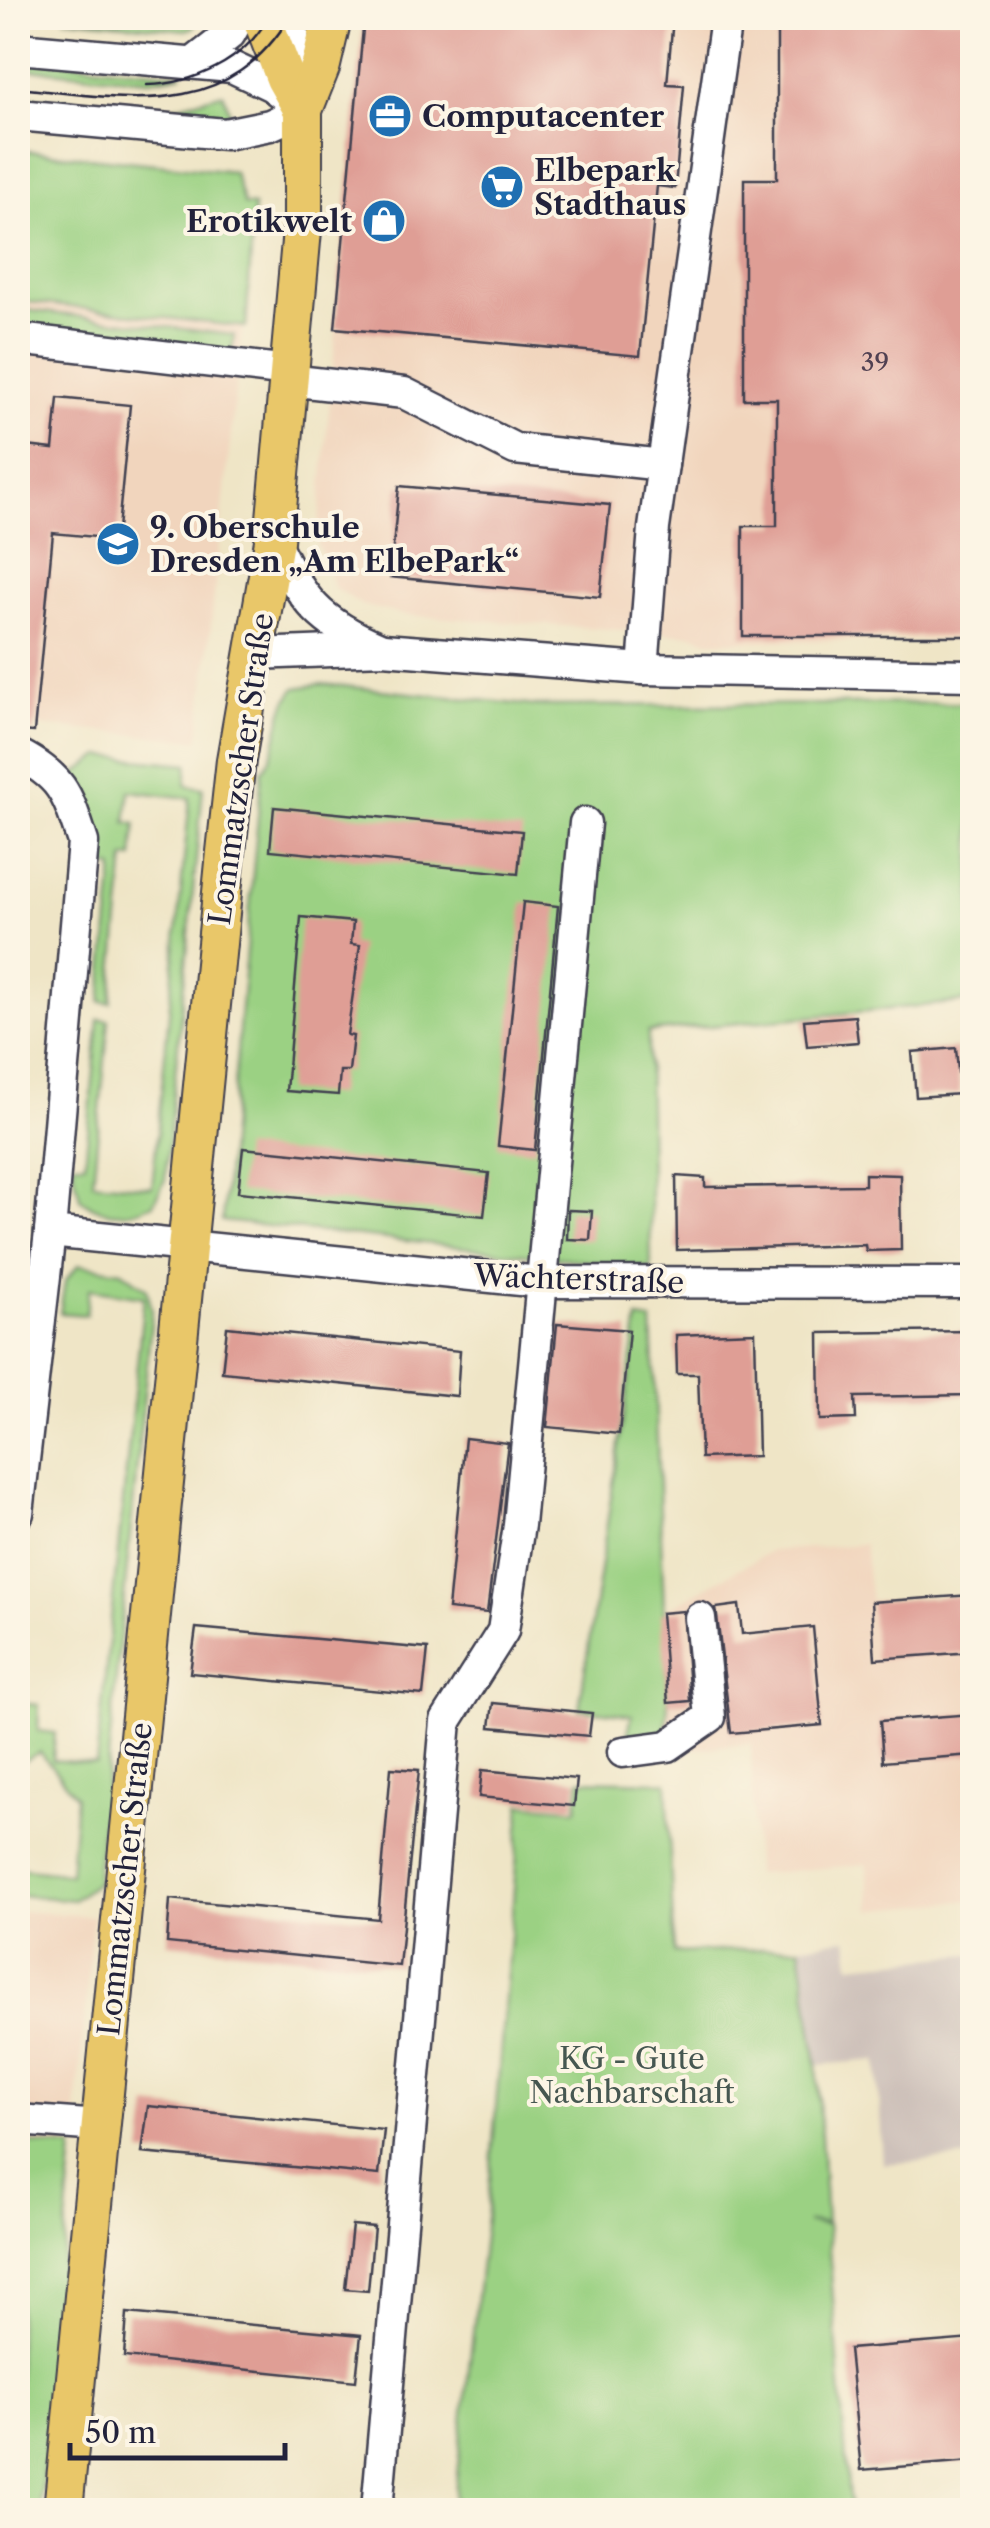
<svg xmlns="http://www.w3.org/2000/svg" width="990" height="2528" viewBox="0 0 990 2528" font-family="'Libre Caslon Text',serif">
<rect width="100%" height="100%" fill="#fcf5e5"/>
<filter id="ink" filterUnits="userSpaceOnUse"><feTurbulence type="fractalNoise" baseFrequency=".01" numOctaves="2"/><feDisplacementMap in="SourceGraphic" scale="20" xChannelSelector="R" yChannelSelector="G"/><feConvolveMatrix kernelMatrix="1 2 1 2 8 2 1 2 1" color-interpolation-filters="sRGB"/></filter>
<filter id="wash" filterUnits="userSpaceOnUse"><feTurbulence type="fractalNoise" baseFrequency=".0048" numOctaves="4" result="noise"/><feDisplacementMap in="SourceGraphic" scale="40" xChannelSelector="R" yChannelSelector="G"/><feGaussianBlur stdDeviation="2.25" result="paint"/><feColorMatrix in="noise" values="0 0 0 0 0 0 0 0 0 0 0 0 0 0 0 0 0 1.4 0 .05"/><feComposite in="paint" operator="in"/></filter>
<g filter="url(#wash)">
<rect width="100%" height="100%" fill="#efe5c6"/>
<g fill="#f1d5bd">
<polygon points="364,18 972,18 972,640 711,641 695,635 404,615 362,605 335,588 317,544"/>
<polygon points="18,301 242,327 199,740 18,724"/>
<polygon points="864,1544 871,1602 972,1595 972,1900 871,1910 867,1864 755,1874 751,1743 666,1752 661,1612 771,1551"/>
<polygon points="18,1911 93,1916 73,2148 18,2142"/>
</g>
<polygon fill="#cec1ba" points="848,1938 851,1965 972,1954 972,2157 883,2164 877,2060 817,2065 794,1947"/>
<g fill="#9bd183" stroke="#5e7a5f" stroke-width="2.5">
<polygon points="64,18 195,18 194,27 186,30"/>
<polygon points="18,58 182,74 149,80 18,68"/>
<polygon points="223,93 233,121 18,105 18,96 167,109"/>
<polygon points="18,150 234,172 244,205 254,206 246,327 18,301"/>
<polygon points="18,309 234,335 232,353 18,328"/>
<path d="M 322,684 L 537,706 L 972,703 L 972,1001 L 648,1032 L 651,1268 L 222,1221 L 262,771 C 283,745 274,712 296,688 Z"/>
<path d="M 101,756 L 188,764 L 186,785 L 203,788 L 165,1180 L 153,1204 C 127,1217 103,1217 80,1198 L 72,1163 L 85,1163 L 99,1019 L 109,1020 L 93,1182 L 152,1187 L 190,798 L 130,791 L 126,822 L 136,824 L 133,858 L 125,858 L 111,1003 L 101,1002 L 114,868 L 95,865 L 68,779 Z"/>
<polygon points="79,1265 122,1271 147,1289 152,1311 96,1883 73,1900 18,1895 18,1868 70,1874 76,1797 40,1752 21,1762 18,1703 39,1705 38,1731 55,1733 53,1760 96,1764 144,1297 89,1289 86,1315 60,1313 65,1281"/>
<polygon points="638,1319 652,1321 668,1703 665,1741 626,1740 632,1715 579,1709"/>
<polygon points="580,1780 667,1782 674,1953 800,1947 817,2065 826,2223 806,2222 827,2225 850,2510 453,2510 489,2191 521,1804 577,1809"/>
<polygon points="18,2142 73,2148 40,2510 18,2510"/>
</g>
<g id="blocks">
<g fill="#df9e95">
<polygon points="364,18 673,18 667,84 684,85 675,188 657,186 640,356 335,328"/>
<polygon points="777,18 972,18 972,636 743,636 743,526 777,526 777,399 744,399 744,179 777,179"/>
<polygon points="58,398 130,405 117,539 53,533 34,732 18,731 18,445 53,449"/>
<polygon points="399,486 610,505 600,597 390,577"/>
<polygon points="274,807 522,831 518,874 270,850"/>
<polygon points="523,902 558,906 535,1150 498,1146"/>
<polygon points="301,917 353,922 351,944 360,945 347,1035 353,1036 349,1071 340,1071 338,1095 286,1091"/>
<polygon points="855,1016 858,1042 807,1046 804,1020"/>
<polygon points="956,1048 960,1094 916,1097 912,1052"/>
<polygon points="243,1148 489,1173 484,1216 238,1192"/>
<polygon points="865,1174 900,1175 901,1250 866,1251 865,1245 677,1250 676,1176 705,1178 705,1187 865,1185"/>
<polygon points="568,1210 592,1211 590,1240 567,1239"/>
<polygon points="557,1324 629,1330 619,1434 547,1427"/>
<polygon points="227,1327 460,1351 457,1396 222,1372"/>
<polygon points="972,1331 972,1395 855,1397 856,1419 820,1420 819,1333"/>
<polygon points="755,1332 758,1456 701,1458 698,1374 677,1374 676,1335"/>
<polygon points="465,1438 508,1443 487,1613 448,1609"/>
<polygon points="972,1595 972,1652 875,1659 871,1602"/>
<polygon points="739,1605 742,1634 813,1627 822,1725 731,1733 716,1608"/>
<polygon points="683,1611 690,1701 668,1703 661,1613"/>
<polygon points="196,1628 428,1649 423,1695 190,1673"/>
<polygon points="493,1703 592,1713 589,1736 490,1727"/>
<polygon points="972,1714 972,1755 883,1762 880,1721"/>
<polygon points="391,1768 419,1770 399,1966 167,1943 170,1899 378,1919"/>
<polygon points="482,1770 577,1779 574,1806 479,1797"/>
<polygon points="148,2106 384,2130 379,2175 142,2153"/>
<polygon points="352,2225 374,2227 368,2291 345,2289"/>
<polygon points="127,2313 361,2335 356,2381 124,2357"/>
<polygon points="972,2339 972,2461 861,2470 849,2349"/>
</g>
</g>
</g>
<g filter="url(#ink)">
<use href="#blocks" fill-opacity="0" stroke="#413f50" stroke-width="2.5"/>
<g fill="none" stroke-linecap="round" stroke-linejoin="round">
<defs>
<g id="minor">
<polyline points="291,18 301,92"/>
<polyline points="18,48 232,67 272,86 297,105"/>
<polyline points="193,63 230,34 239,18"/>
<polyline points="18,115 225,134 270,125 303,110"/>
<polyline points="18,339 289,371"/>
<polyline points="288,380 404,393 515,449 663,465"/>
<path d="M 274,541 C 302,600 318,622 380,648"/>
<polyline points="256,654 383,649 643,669 972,675"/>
<polyline points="643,669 654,528 726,18"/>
<path d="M 18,754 C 64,778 67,794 83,842 L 50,1232 L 18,1513"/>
<polyline points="50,1232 540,1282 972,1283"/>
<polyline points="623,1752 668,1746 710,1717 700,1618"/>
<polyline points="18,2120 100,2126"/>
<polyline points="377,2510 446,1721 503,1631 519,1525 585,823"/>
</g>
<g id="major">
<polyline points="262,18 285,78 303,110"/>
<polyline points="63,2510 226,852 236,760 274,541 303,219 303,110 321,65 332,18"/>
</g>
</defs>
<use href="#minor" stroke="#413f50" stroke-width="35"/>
<use href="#major" stroke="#413f50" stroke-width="42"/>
<use href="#minor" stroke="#fff" stroke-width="30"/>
<use href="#major" stroke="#e9c769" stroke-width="38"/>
<g stroke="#22223b" stroke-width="2.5">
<path d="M 147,85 C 194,84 244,61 268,18"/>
<path d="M 18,88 C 122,98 224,124 289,18"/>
</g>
</g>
</g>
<defs>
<symbol id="office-disc" viewBox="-11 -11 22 22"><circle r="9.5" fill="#1f6fb2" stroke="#fcf5e5"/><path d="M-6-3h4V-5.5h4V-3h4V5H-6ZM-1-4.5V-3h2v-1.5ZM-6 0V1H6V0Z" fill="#fff"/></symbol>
<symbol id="supermarket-disc" viewBox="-11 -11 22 22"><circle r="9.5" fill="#1f6fb2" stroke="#fcf5e5"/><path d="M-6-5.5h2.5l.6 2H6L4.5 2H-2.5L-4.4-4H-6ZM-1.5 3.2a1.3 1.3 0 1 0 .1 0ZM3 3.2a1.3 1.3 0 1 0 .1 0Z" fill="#fff"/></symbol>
<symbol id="shop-disc" viewBox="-11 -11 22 22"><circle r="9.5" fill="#1f6fb2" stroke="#fcf5e5"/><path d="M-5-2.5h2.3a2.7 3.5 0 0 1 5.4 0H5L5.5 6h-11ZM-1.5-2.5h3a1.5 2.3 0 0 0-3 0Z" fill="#fff"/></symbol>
<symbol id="school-disc" viewBox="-11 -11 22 22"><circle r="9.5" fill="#1f6fb2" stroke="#fcf5e5"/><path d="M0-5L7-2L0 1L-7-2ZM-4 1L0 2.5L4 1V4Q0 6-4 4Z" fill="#fff"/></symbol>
</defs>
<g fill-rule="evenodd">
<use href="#office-disc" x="365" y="91" width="50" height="50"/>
<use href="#supermarket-disc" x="477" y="162" width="50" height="50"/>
<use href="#shop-disc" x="359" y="196" width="50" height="50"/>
<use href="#school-disc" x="93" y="519" width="50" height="50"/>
</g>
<g text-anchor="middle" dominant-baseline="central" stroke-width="8" stroke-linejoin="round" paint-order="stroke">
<g font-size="25" fill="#514152">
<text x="875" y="362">39</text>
</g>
<g font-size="30" font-weight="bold" fill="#22223b" stroke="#fcf5e5" text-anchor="start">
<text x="422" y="116">Computacenter</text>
<text x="534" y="170">Elbepark<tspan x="534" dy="34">Stadthaus</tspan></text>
<text x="352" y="221" text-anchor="end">Erotikwelt</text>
<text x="150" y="527">9. Oberschule<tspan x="150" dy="34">Dresden „Am ElbePark“</tspan></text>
</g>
<g font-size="30" fill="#22223b" stroke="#fcf5e5">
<text transform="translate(241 769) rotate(-82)">Lommatzscher Straße</text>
<text transform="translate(579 1279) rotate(2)">Wächterstraße</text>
<text transform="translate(125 1879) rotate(-84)">Lommatzscher Straße</text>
</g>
<g font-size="30" fill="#465751" stroke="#fcf5e5">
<text x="632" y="2058">KG - Gute<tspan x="632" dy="34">Nachbarschaft</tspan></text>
</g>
</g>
<rect width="990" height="2528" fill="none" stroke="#fcf5e5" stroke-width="60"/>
<path d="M70 2443v15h215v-15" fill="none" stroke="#22223b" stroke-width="5"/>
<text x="85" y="2443" font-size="30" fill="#22223b" stroke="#fcf5e5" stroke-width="8" paint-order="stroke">50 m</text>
</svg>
